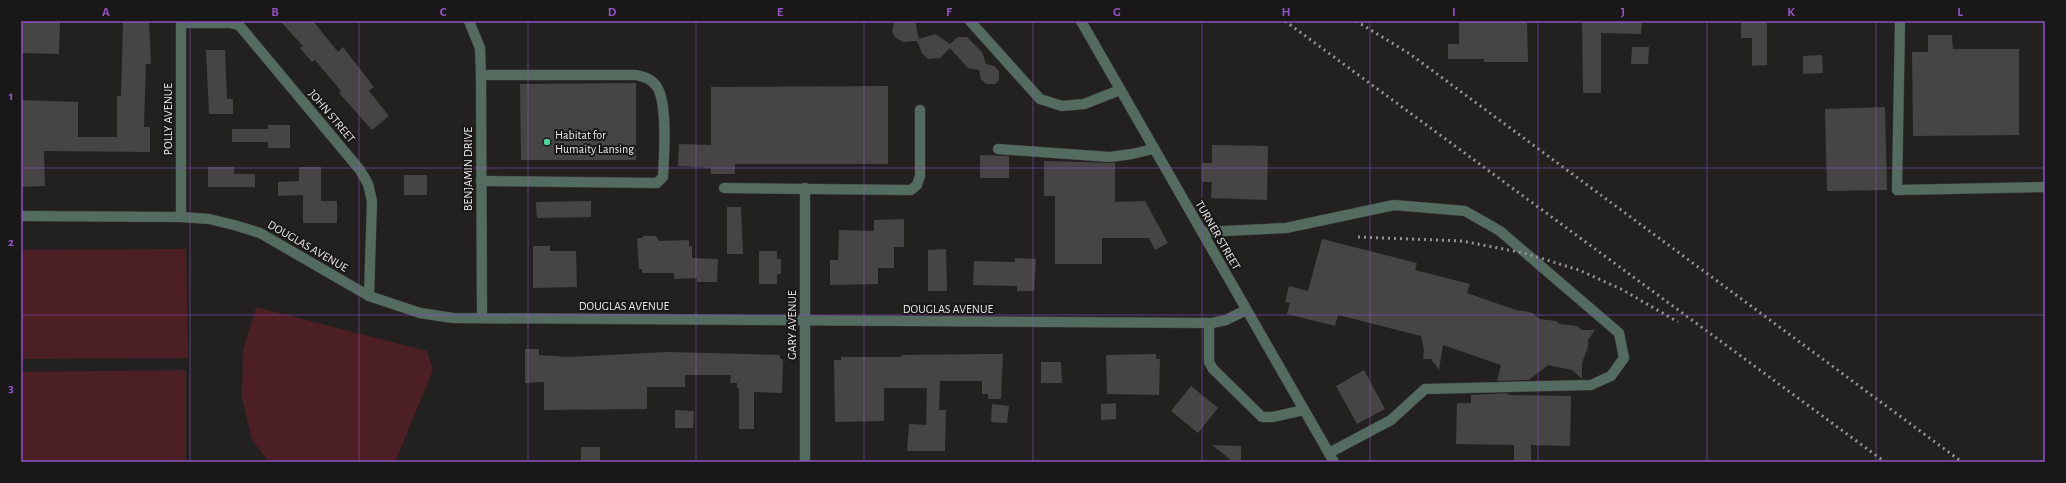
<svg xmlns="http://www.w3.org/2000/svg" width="2066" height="483" viewBox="0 0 2066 483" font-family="'Alegreya Sans',sans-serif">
<rect width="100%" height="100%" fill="#232020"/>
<g fill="#4c1f25">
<polygon points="186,249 188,358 21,359 21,250"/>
<polygon points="256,307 427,351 433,370 395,462 269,462 252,440 242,397 243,350"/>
<polygon points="186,370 186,462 21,462 21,372"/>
</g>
<g fill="#474445">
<polygon points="22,21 60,21 59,54 21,53"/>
<polygon points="123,21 149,21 151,64 146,64 144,127 150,127 150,152 44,151 45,186 21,187 21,100 78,102 78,137 117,137 117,96 121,96"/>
<polygon points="280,21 313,21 338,52 343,47 356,64 374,87 369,91 389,116 372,130 339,93 341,91 315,60 312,62 300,48 303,46"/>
<polygon points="894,21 915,21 919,39 935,34 950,44 958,37 967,37 982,52 986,64 994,66 999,71 999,80 995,84 986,84 981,79 979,70 968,68 950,48 940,58 928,59 922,53 917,41 903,42 896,38 892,32"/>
<polygon points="1459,21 1527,21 1528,62 1484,62 1484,59 1448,59 1448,44 1459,44"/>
<polygon points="1582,21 1642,21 1641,34 1601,33 1601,93 1583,93"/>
<polygon points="1741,21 1767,21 1767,65 1752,66 1752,38 1741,38"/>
<polygon points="1928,35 1952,35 1953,49 2019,49 2019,135 1913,136 1912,52 1928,52"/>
<polygon points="1632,47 1649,47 1648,64 1631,64"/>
<polygon points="206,50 225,50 227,99 233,99 233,114 209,114"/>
<polygon points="1822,55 1823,73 1803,74 1803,56"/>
<polygon points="636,83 636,160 521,160 520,84"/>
<polygon points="888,86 888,164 735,164 735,174 711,174 711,168 678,166 679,144 711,145 711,87"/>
<polygon points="1885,107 1887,190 1827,191 1825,109"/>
<polygon points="268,125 290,125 290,148 268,148 268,142 232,142 232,129 268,129"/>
<polygon points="1212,145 1268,146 1267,200 1211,198 1212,182 1202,182 1202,163 1212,163"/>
<polygon points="980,155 1009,156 1009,178 980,178"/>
<polygon points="1044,161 1115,163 1115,202 1145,201 1168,243 1155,250 1149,238 1102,238 1102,264 1055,264 1055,196 1044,196"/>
<polygon points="208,167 234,167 234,174 255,174 255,187 208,187"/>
<polygon points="299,167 321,167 321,201 337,201 337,223 303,223 303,195 278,196 278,182 299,181"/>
<rect x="404" y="175" width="23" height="20"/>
<polygon points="591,201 591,217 537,218 536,202"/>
<polygon points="727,207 741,207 743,254 727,254"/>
<polygon points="904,219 904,247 894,247 894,268 878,268 878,284 830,285 830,260 838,260 839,230 874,231 874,220"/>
<polygon points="643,236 656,236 659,241 689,240 689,246 692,246 692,258 718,259 717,282 697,282 697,278 674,279 674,273 642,273 642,269 639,269 637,238 643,238"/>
<polygon points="1322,239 1417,263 1415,270 1470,284 1467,293 1519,311 1519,310 1533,313 1539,319 1556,321 1560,324 1577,326 1582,330 1595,330 1588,340 1588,347 1582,363 1582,379 1572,370 1548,365 1529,380 1497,381 1501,365 1443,345 1439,370 1431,359 1423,359 1424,349 1421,336 1338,315 1335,326 1287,314 1290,303 1285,302 1289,286 1308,291"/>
<polygon points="533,246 550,246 550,251 576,251 577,287 533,288"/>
<polygon points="946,249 947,291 928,291 928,250"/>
<polygon points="759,251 777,251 777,259 781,259 781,274 777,274 777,284 759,284"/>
<polygon points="1015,258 1036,259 1034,291 1017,291 1017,286 973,285 974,261 1015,262"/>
<polygon points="525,349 539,349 539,355 569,357 668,352 780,355 780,359 783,359 782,393 754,392 754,429 739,429 739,388 737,388 737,383 730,383 731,375 685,375 685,387 647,387 647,409 544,410 544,382 525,383"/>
<polygon points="989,354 1003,354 1001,399 988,399 988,394 982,394 982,381 940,381 939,410 946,410 945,451 907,451 909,424 926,425 927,388 884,388 884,421 835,422 834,360 841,360 841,357 901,357 901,355"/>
<polygon points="1156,354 1156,359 1160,359 1159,395 1107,394 1106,355"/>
<polygon points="1041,362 1061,362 1062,383 1041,383"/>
<polygon points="1364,370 1385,409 1357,424 1336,386"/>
<polygon points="1191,386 1218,408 1198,433 1171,411"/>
<polygon points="1509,393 1507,395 1571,396 1570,446 1531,445 1531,462 1514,462 1514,445 1456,444 1457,403 1471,403 1471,395"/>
<polygon points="1116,403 1116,419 1101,420 1101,404"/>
<polygon points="992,404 1009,406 1007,423 991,422"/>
<polygon points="675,410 694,411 693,428 675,428"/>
<polygon points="1212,445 1241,446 1241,460 1231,460"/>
<rect x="581" y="447" width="19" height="15"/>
</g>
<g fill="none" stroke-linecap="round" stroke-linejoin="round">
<defs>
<g id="minor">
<polyline points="181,21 181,217"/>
<polyline points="469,21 480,48 481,75 482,318"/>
<polyline points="970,21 1040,99 1062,106 1084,104 1120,90"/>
<polyline points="1081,21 1334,462"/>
<polyline points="1900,21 1897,190 2045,187"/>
<polyline points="181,23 230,23 239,25 360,170 368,184 372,201 369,296"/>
<path d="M 481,75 L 636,75 C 645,77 652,79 657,87 C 668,103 664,157 663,177 L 657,183 L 481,181"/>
<polyline points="998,149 1110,157 1132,154 1153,149"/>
<polyline points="724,188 911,190 917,185 920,176 920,110"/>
<polyline points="805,188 805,462"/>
<polyline points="21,216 181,217 209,219 234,225 260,233 369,296 420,313 453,318 1212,323 1226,320 1246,310"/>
<polyline points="1202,232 1286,228 1394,205 1465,211 1500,231 1619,333 1624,358 1611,376 1591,385 1425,389 1391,420 1329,453"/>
<polyline points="1209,323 1209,362 1213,369 1262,417 1273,417 1304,410"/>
</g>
</defs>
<use href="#minor" stroke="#3f3c3c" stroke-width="11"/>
<use href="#minor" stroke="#536c5f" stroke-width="10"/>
<g stroke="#969393" stroke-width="3" stroke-dasharray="2 4" stroke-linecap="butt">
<polyline points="1285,21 1885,462"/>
<polyline points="1356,21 1410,54 1962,462"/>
<polyline points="1358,237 1462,241 1524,253 1579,270 1621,289 1678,322"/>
</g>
</g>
<path fill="none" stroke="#9152c7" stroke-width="1" stroke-opacity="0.55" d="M 190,21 L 190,462M 359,21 L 359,462M 528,21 L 528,462M 696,21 L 696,462M 864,21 L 864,462M 1033,21 L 1033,462M 1202,21 L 1202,462M 1370,21 L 1370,462M 1538,21 L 1538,462M 1707,21 L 1707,462M 1876,21 L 1876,462M 21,168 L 2045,168M 21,315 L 2045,315"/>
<circle fill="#4cd49b" stroke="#191717" stroke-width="1.5" cx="547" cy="142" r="4"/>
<g text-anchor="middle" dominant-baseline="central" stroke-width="4" stroke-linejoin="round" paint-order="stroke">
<g font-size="12" fill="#eae8e8" stroke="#191717">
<text transform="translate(332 116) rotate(50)">JOHN STREET</text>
<text transform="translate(168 119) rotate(-90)">POLLY AVENUE</text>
<text transform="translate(468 169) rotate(-90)">BENJAMIN DRIVE</text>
<text transform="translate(1218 235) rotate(60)">TURNER STREET</text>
<text transform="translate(308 246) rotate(30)">DOUGLAS AVENUE</text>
<text x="624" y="306">DOUGLAS AVENUE</text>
<text x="948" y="309">DOUGLAS AVENUE</text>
<text transform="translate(792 325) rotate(-90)">GARY AVENUE</text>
</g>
<g font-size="12" fill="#eae8e8" stroke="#191717" text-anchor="start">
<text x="555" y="135">Habitat for<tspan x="555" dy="14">Humaity Lansing</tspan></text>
</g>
</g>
<rect width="2066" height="483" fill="none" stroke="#191717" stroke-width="44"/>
<rect x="22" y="22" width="2022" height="439" fill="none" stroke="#9152c7" stroke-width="1.5"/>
<g font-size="13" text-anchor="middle" font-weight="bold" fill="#9152c7">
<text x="106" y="16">A</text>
<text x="275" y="16">B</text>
<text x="443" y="16">C</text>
<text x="612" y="16">D</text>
<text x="780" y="16">E</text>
<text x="949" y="16">F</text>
<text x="1117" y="16">G</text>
<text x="1286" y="16">H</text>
<text x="1454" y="16">I</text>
<text x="1623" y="16">J</text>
<text x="1791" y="16">K</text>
<text x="1960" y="16">L</text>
<text x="11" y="100">1</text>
<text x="11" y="246">2</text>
<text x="11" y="392">3</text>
</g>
</svg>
